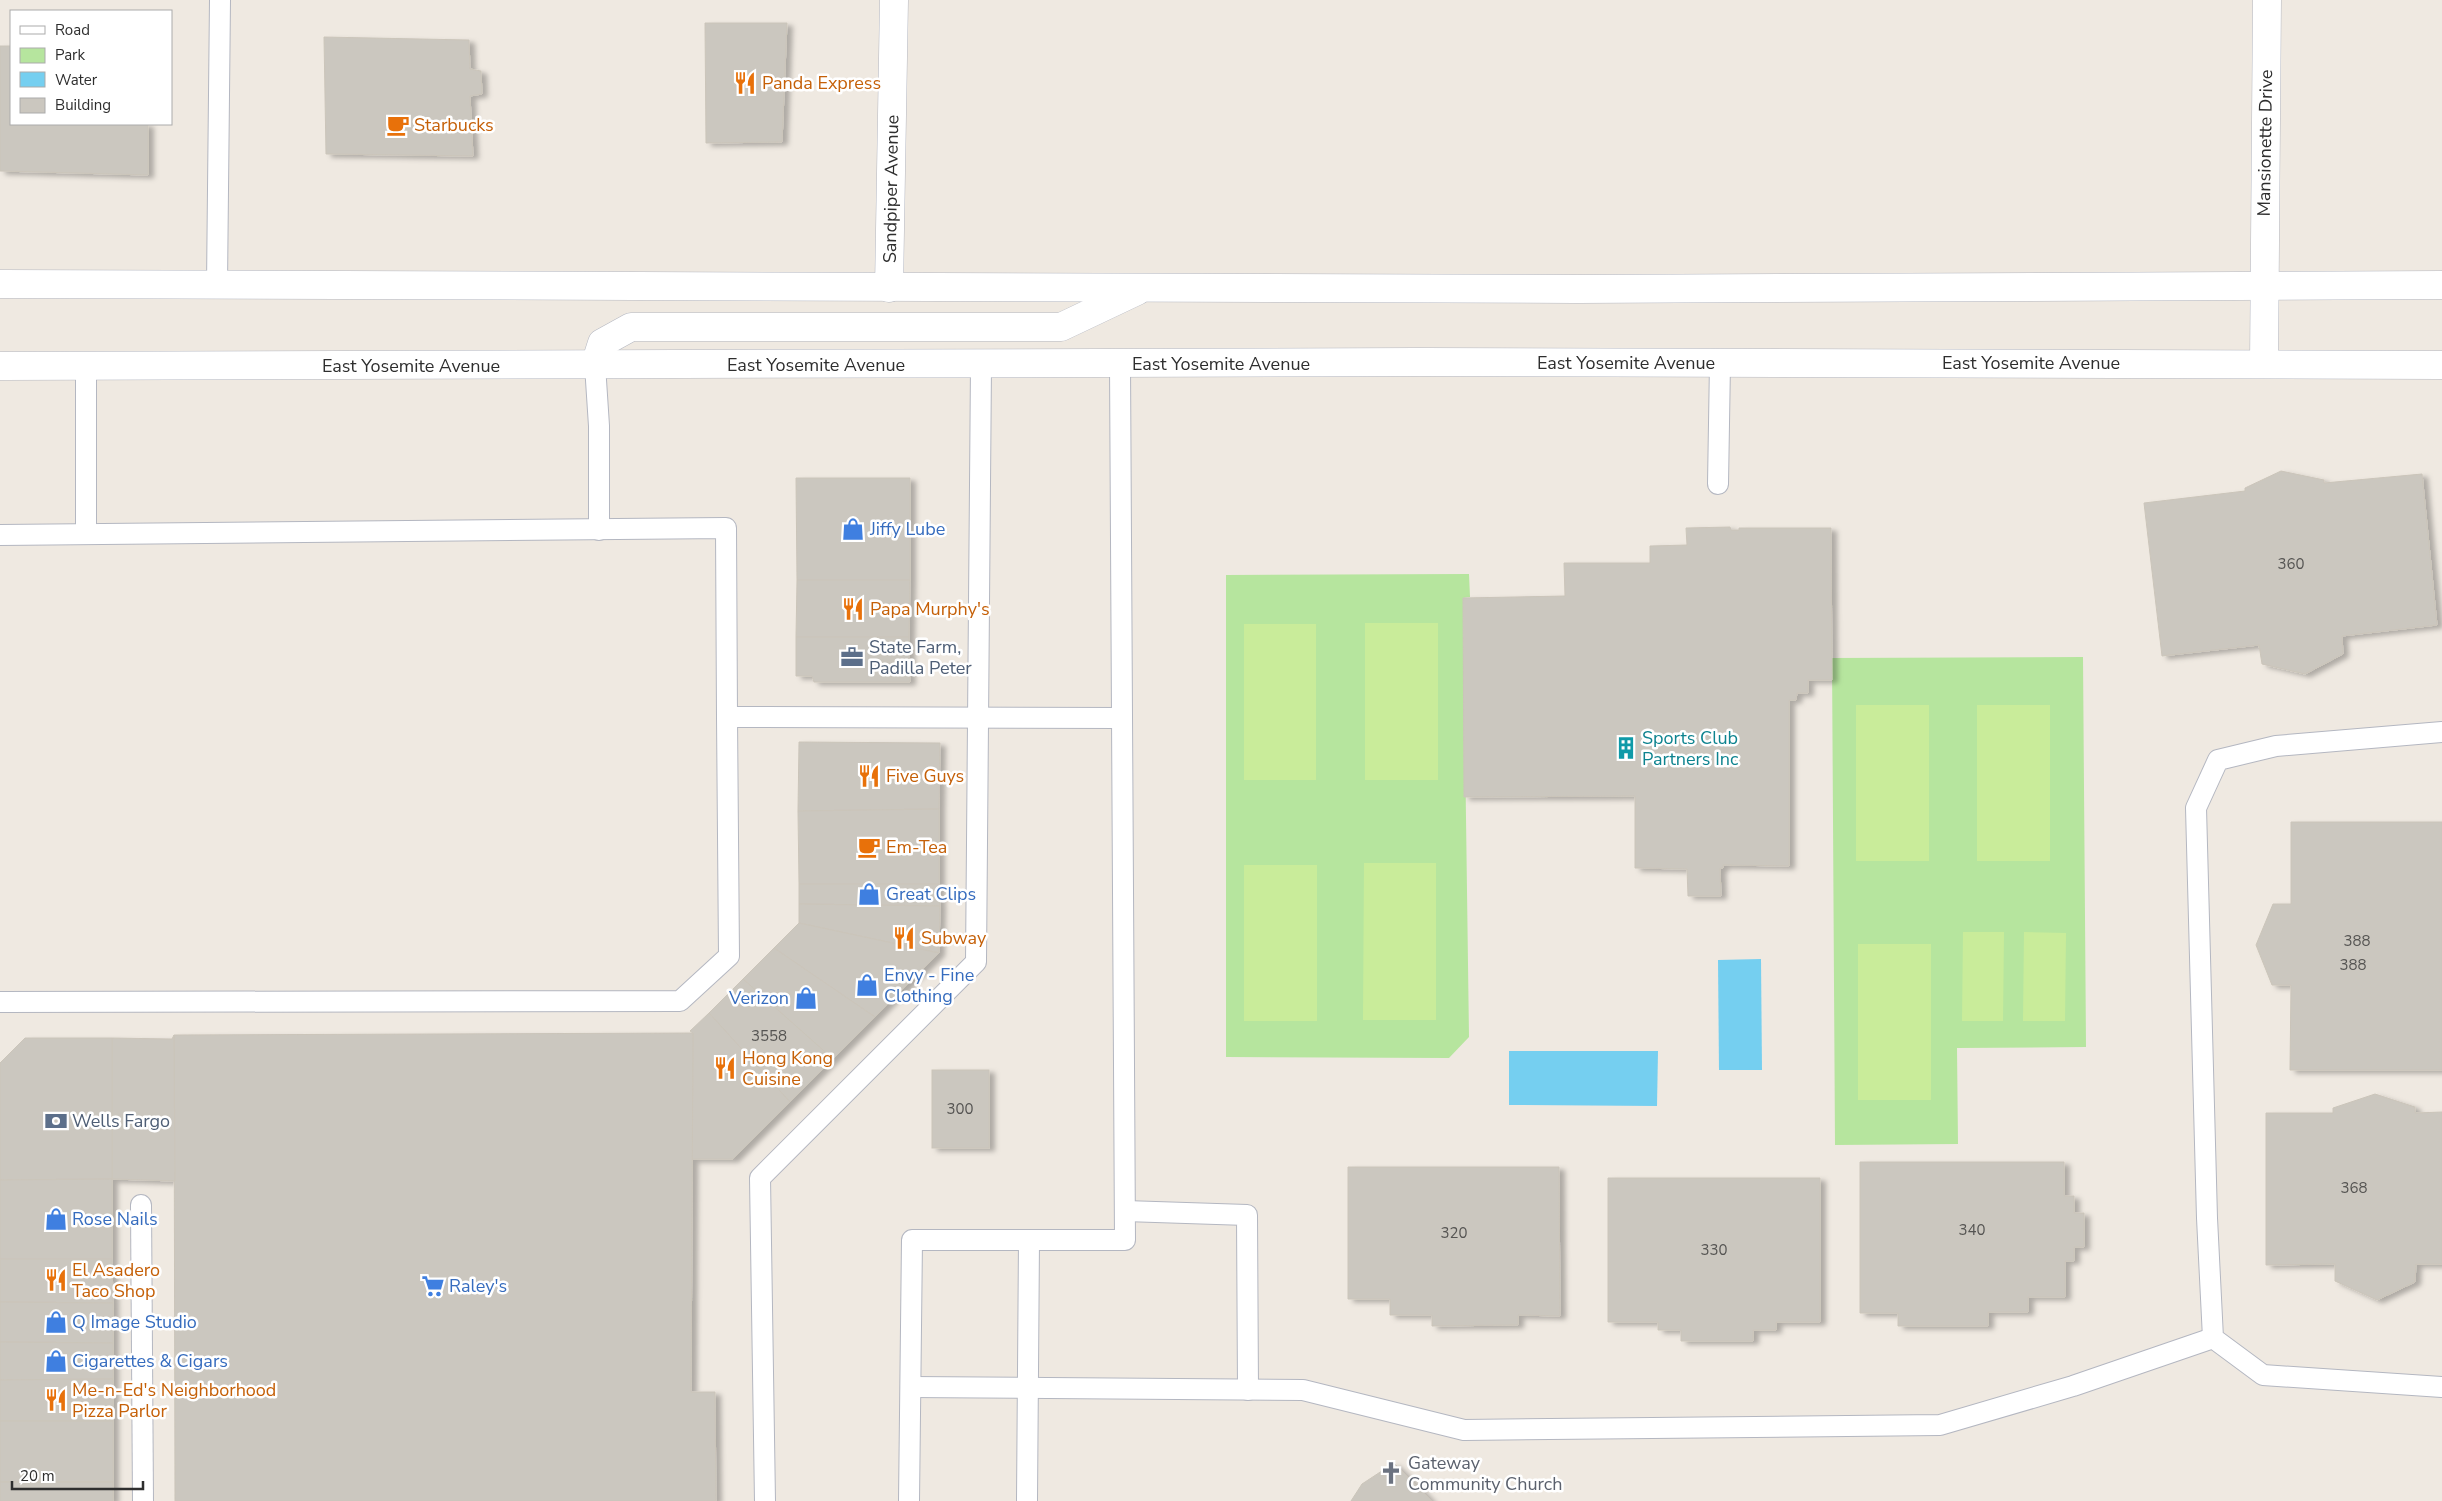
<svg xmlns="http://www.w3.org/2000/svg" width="2442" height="1501" viewBox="0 0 2442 1501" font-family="'Nunito Sans',sans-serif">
<defs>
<filter id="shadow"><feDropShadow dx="5.5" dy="3" stdDeviation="2.5" flood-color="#0004"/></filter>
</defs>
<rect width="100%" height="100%" fill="#efe9e1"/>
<g fill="#b6e59e">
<polygon points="1469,574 1470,597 1463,598 1469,1037 1449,1058 1226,1057 1226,575"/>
<polygon points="2083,657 2086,1047 1957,1048 1958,1144 1835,1145 1832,658"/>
</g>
<g fill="#c9ec9a">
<rect x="1365" y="623" width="73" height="157"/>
<rect x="1244" y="624" width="72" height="156"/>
<rect x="1856" y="705" width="73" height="156"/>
<rect x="1977" y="705" width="73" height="156"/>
<polygon points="1364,863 1436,863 1436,1020 1363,1020"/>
<rect x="1244" y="865" width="73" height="156"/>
<polygon points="1963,932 2004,932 2003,1021 1962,1021"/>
<polygon points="2024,932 2066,933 2065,1021 2023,1021"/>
<rect x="1858" y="944" width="73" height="156"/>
</g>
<g fill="#75cff0">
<polygon points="1761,959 1762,1070 1719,1070 1718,960"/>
<polygon points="1509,1051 1658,1051 1657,1106 1509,1105"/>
</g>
<g fill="#cbc7bf" stroke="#cbc5ba" filter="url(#shadow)">
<polygon points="705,23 787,23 782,142 706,143"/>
<polygon points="324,37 469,40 470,69 481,71 482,94 470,96 473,156 326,154"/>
<polygon points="0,46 11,46 11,124 148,124 148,175 0,171"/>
<polygon points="2281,471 2324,480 2324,483 2422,474 2437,625 2342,636 2343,654 2305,674 2262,664 2259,645 2162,656 2144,503 2245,491 2245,488"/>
<polygon points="796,478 910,478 910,580 797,580"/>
<polygon points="1730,527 1731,530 1739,530 1739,528 1831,528 1832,680 1808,680 1808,693 1797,693 1796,700 1789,700 1789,866 1723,865 1723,868 1720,868 1721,896 1688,896 1687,869 1635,868 1635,796 1464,797 1463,598 1565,596 1564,563 1650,563 1650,546 1687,545 1686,528"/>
<polygon points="797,580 910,580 909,637 796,637"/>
<polygon points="796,637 909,637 910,682 814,682 812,676 796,676"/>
<polygon points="799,742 940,743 939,809 798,811"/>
<polygon points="939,809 939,884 799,884 798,811"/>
<polygon points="2291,822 2442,822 2442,1070 2290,1070 2291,985 2272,985 2256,945 2273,904 2291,904"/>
<polygon points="799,884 939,884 940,906 799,904"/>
<polygon points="799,904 940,906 939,953 799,923"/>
<polygon points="799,923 939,953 875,1017 774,948"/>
<polygon points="774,948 875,1017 833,1059 743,979"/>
<polygon points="743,979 833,1059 790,1102 709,1013"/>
<polygon points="709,1013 790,1102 733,1159 692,1159 693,1033 690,1031"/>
<polygon points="693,1033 691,1392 715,1392 716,1501 175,1501 174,1035"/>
<polygon points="174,1035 175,1181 112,1179 112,1038 172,1039"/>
<polygon points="25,1038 112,1038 112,1179 0,1180 0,1063"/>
<rect x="932" y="1070" width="57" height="78"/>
<polygon points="2375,1094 2415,1107 2415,1113 2442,1112 2442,1264 2416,1264 2415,1282 2377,1300 2335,1281 2335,1264 2266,1265 2266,1113 2333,1113 2333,1108"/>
<polygon points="1860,1162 2064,1162 2064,1196 2074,1196 2074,1213 2084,1213 2084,1247 2074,1247 2074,1261 2065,1261 2065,1297 2028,1297 2028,1312 1988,1312 1988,1326 1898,1326 1898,1313 1860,1313"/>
<polygon points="1348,1167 1559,1167 1560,1316 1518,1315 1518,1325 1432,1326 1432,1315 1390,1315 1390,1299 1348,1299"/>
<polygon points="1608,1178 1820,1178 1820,1322 1776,1322 1776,1330 1753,1330 1753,1341 1681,1341 1681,1330 1658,1330 1658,1322 1608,1322"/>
<polygon points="112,1179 112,1259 0,1259 0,1180"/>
<polygon points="0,1259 112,1259 113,1303 0,1302"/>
<polygon points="0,1302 113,1303 113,1343 0,1342"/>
<polygon points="0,1342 113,1343 113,1379 0,1380"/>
<polygon points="113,1379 113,1421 0,1421 0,1380"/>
<rect x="0" y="1421" width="113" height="61"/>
<polygon points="1394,1463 1432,1501 1351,1501 1362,1484"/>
<rect x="0" y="1482" width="113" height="19"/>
</g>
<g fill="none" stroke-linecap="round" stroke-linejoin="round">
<defs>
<g id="lane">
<polyline points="217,285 220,0"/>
<polyline points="595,365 599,426 599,530"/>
<polyline points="86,366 86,534"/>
<polyline points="1718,484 1720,363"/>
<polyline points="0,535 726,528 727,717 1122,718"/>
<polyline points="2442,732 2276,746 2218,760 2196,808 2207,1218 2213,1338 2263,1375 2442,1387"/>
<polyline points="0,1002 680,1001 729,956 727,717"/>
<polyline points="141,1205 143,1501"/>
<polyline points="1125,1211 1247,1215 1248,1390"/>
<polyline points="1029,1240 1125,1240 1120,365"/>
<polyline points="911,1387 1303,1390 1464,1430 1940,1425 2073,1386 2213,1338"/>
<polyline points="765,1501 760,1178 976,962 981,365"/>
<polyline points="909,1501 912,1240 1029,1240 1027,1501"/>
</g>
<g id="street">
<polyline points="889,288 894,0"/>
<polyline points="2264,364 2267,0"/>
</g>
<g id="secondary">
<polyline points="0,284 1577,289 2442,285"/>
<polyline points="595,365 602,343 631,327 1061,327 1137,291"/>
<polyline points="0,366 1419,362 2442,365"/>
</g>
</defs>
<use href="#lane" stroke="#b4b7c1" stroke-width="22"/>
<use href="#street" stroke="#b4b7c1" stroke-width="29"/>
<use href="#secondary" stroke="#b4b7c1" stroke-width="29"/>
<use href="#lane" stroke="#fff" stroke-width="20"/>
<use href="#street" stroke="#fff" stroke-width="28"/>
<use href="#secondary" stroke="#fff" stroke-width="28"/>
</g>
<defs>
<symbol id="restaurant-bare" viewBox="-9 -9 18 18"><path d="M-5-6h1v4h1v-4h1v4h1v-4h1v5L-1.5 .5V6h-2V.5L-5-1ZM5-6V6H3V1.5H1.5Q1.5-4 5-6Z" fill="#e8710a" stroke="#fff" stroke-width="2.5" paint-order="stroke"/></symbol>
<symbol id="cafe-bare" viewBox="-9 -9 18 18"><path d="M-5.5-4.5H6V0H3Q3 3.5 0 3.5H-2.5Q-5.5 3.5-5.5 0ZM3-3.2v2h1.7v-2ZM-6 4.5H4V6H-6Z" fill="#e8710a" stroke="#fff" stroke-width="2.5" paint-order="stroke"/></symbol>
<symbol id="shop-bare" viewBox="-9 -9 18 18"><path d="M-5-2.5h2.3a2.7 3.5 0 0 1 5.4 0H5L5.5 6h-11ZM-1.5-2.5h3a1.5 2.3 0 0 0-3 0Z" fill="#3f7fe0" stroke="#fff" stroke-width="2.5" paint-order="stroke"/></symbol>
<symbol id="office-bare" viewBox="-9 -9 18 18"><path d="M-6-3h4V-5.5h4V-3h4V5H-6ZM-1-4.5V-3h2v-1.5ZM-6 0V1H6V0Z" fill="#5c6f8a" stroke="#fff" stroke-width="2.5" paint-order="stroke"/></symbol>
<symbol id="building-bare" viewBox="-9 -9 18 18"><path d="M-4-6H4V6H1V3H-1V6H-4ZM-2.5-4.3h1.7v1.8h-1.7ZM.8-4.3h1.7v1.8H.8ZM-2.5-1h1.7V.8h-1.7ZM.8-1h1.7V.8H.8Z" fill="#0f9aa8" stroke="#fff" stroke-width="2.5" paint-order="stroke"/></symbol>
<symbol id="bank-bare" viewBox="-9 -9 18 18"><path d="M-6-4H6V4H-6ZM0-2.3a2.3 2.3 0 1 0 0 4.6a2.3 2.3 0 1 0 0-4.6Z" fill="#5c6f8a" stroke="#fff" stroke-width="2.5" paint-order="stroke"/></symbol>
<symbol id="supermarket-bare" viewBox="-9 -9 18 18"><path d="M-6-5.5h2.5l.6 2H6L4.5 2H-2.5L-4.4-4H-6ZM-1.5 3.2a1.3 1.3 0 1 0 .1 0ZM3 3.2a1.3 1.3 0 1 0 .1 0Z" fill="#3f7fe0" stroke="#fff" stroke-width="2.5" paint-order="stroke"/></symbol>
<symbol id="church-bare" viewBox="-9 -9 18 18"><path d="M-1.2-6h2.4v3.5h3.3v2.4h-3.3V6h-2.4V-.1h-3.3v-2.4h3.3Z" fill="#6b7280" stroke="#fff" stroke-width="2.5" paint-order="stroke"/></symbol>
</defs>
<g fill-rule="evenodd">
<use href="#restaurant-bare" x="729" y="67" width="32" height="32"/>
<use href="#cafe-bare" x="382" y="109" width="32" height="32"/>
<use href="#shop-bare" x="837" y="513" width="32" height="32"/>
<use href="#restaurant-bare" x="837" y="593" width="32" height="32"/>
<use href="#office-bare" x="836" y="641" width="32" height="32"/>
<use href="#building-bare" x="1610" y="732" width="32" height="32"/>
<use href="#restaurant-bare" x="853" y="760" width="32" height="32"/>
<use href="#cafe-bare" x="853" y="831" width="32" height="32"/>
<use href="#shop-bare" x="853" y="878" width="32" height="32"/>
<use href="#restaurant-bare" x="888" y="922" width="32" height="32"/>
<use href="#shop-bare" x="851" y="969" width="32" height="32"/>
<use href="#shop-bare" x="790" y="982" width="32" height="32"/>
<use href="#restaurant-bare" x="709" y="1052" width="32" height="32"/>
<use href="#bank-bare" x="40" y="1105" width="32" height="32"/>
<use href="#shop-bare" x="40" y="1203" width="32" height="32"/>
<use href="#restaurant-bare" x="40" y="1264" width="32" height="32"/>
<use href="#supermarket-bare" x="417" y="1270" width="32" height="32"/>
<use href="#shop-bare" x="40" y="1306" width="32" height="32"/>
<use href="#shop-bare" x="40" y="1345" width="32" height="32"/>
<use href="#restaurant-bare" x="40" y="1384" width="32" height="32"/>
<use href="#church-bare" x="1375" y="1457" width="32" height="32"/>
</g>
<g text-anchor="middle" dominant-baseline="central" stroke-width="5" stroke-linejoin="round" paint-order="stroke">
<g font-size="15" fill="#555452">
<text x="2291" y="564">360</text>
<text x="2357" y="941">388</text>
<text x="2353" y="965">388</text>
<text x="769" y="1036">3558</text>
<text x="960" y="1109">300</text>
<text x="2354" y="1188">368</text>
<text x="1972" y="1230">340</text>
<text x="1454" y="1233">320</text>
<text x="1714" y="1250">330</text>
</g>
<g font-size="18" fill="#c56008" stroke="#fff" text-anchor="start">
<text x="762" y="83">Panda Express</text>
<text x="414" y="125">Starbucks</text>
<text x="870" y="609">Papa Murphy's</text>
<text x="886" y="776">Five Guys</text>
<text x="886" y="847">Em-Tea</text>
<text x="921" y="938">Subway</text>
<text x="742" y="1058">Hong Kong<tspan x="742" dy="21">Cuisine</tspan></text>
<text x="72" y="1270">El Asadero<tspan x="72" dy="21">Taco Shop</tspan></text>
<text x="72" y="1390">Me-n-Ed's Neighborhood<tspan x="72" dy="21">Pizza Parlor</tspan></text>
</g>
<g font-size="18" fill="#2e2e2e" stroke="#fff">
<text transform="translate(2265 143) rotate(-89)">Mansionette Drive</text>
<text transform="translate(891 189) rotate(-89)">Sandpiper Avenue</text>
<text x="1626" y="363">East Yosemite Avenue</text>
<text x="2031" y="363">East Yosemite Avenue</text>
<text x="1221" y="364">East Yosemite Avenue</text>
<text x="816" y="365">East Yosemite Avenue</text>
<text x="411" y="366">East Yosemite Avenue</text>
</g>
<g font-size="18" fill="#366cbe" stroke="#fff" text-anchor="start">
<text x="870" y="529">Jiffy Lube</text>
<text x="886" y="894">Great Clips</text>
<text x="884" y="975">Envy - Fine<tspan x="884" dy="21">Clothing</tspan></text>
<text x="789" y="998" text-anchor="end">Verizon</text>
<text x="72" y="1219">Rose Nails</text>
<text x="449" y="1286">Raley's</text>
<text x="72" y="1322">Q Image Studio</text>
<text x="72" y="1361">Cigarettes &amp; Cigars</text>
</g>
<g font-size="18" fill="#4e5e75" stroke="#fff" text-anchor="start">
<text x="869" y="647">State Farm,<tspan x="869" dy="21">Padilla Peter</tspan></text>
<text x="72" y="1121">Wells Fargo</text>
</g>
<g font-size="18" fill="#0d838f" stroke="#fff" text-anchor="start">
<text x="1642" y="738">Sports Club<tspan x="1642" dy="21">Partners Inc</tspan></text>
</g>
<g font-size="18" fill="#5b616d" stroke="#fff" text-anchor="start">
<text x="1408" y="1463">Gateway<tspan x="1408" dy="21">Community Church</tspan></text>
</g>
</g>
<rect x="10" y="10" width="162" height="115" fill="#ffffff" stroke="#ababab"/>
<rect x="20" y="26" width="25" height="8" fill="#ffffff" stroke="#ababab"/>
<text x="55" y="35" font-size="15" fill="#2e2e2e">Road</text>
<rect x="20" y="48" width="25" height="15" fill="#b6e59e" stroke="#ababab"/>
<text x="55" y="60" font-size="15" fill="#2e2e2e">Park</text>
<rect x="20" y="72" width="25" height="15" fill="#75cff0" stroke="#ababab"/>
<text x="55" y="85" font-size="15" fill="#2e2e2e">Water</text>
<rect x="20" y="98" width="25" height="15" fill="#cbc7bf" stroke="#ababab"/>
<text x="55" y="110" font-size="15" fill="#2e2e2e">Building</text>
<path d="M12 1481v8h131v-8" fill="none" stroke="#2e2e2e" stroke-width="2.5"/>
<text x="20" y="1481" font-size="15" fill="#2e2e2e" stroke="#ffffff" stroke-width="4" paint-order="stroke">20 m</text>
</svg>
